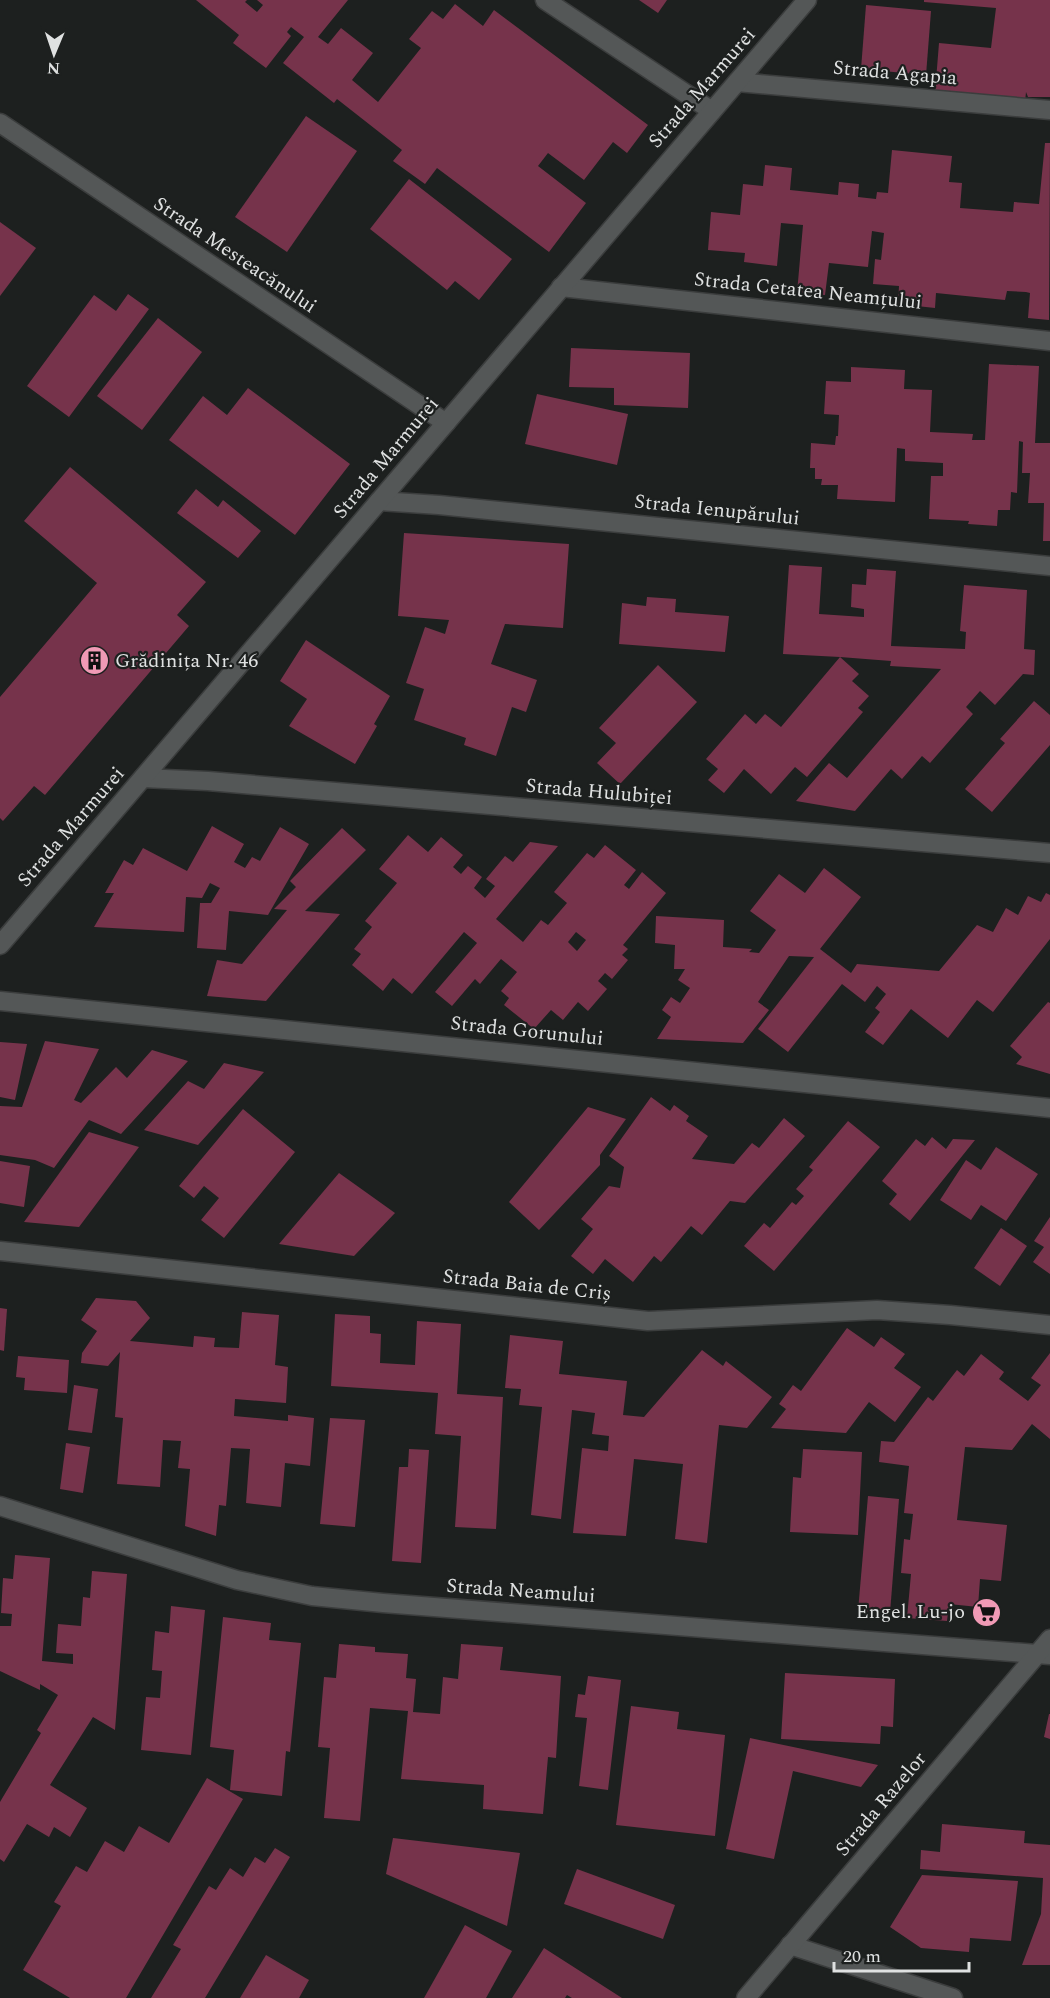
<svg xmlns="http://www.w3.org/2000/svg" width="1050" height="1998" viewBox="0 0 1050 1998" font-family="Spectral,serif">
<rect width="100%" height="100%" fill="#1d201f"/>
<g fill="#76334b" fill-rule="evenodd">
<polygon points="196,0 247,0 245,2 257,12 263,5 257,0 348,0 318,37 328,44 341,28 373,53 352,80 378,102 421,48 409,39 432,11 443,19 455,4 483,26 494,10 648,125 627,153 613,142 584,180 548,153 538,166 586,203 549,252 437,168 425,184 393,161 402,150 337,99 334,103 283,63 304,37 291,27 287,32 291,36 266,68 233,43 239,35"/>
<polygon points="639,0 667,0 658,13"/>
<polygon points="924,0 1050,0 1050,97 1028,97 1026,92 1025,102 935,93 939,43 991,48 996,8 924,2"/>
<polygon points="866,5 931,11 926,75 861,69"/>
<polygon points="306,116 357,151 287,252 235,217"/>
<polygon points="1045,143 1050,143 1049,320 1028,318 1030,293 1026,292 1007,291 1005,300 936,293 935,308 898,304 899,286 873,284 875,259 881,260 884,233 872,231 868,267 829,263 825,295 797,293 803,225 781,223 777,266 744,262 745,253 708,250 711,212 740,215 743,184 763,186 765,165 792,168 790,190 838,195 839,182 859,184 858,197 876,199 877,192 888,193 892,150 952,156 949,182 962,183 960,208 1013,212 1014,202 1039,204"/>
<polygon points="409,179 512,259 479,300 455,281 447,290 370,229"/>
<polygon points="0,222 36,248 0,296"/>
<polygon points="128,294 149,309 69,417 27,386 94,295 116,311"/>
<polygon points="158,318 202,352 142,430 97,396"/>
<polygon points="571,348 690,353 688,408 614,405 614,388 569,387"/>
<polygon points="989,364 1039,366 1035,443 1050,443 1050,541 1043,541 1044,503 1028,503 1030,473 1022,473 1023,442 1019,441 1017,493 1011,492 1010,510 998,510 997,526 968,524 969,521 929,519 931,476 943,476 943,463 905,461 905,449 897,448 895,502 837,499 838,485 821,485 822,479 815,479 815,468 810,468 811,443 835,445 836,436 838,436 839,415 824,414 826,381 851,382 851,367 905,370 904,389 932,390 930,432 973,434 972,440 985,440"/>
<polygon points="248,388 350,464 295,535 169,440 203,396 227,415"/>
<polygon points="537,394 628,414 617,465 525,444"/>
<polygon points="70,467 206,582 177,615 189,626 45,795 34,786 3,821 0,818 0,697 97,583 24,521"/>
<polygon points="196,489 218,507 223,500 261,531 238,558 177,513"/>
<polygon points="404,533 569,544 563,628 505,624 491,664 537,680 526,712 512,707 496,756 464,745 466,738 414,720 424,689 406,683 425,627 445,634 449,620 398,616"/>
<polygon points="789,565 822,567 819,614 864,617 864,609 851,607 852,584 866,585 867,569 896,571 891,646 965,649 966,632 960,631 964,585 1027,590 1024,649 1035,650 1034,675 1023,674 995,705 980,691 966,707 973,714 930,763 922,756 902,779 891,769 855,811 796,801 829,763 847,778 941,669 890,666 891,661 840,657 859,674 852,681 869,696 858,708 863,712 807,777 795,767 771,794 744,769 724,793 708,780 718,769 706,759 745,714 756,724 765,714 781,727 840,657 783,654"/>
<polygon points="647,597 676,599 675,612 729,616 725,652 619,644 622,603 646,606"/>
<polygon points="306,640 390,696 374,724 377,726 355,764 289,726 307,699 280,681"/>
<polygon points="658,665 697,702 620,784 597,763 616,743 599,728"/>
<polygon points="1034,701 1050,715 1050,745 992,812 965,789 1005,743 1000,739"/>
<polygon points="212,826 244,844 234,862 245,868 252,857 260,861 280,827 309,844 268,915 229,911 226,950 197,948 200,903 211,903 220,888 210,883 202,898 186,897 184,932 94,927 114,893 105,893 124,860 133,865 143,848 187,871"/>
<polygon points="342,828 366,850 305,911 340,914 266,1001 207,996 217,960 242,964 287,910 274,909 296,887 290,881"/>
<path d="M 408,835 L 428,852 L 441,837 L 463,855 L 453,867 L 461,874 L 468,866 L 482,877 L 474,888 L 485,898 L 495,886 L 486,879 L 505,856 L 513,862 L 530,842 L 558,846 L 496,919 L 523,942 L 541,920 L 548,925 L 567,903 L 554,892 L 587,853 L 594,858 L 605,845 L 636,870 L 624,885 L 629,889 L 642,872 L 666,893 L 623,945 L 628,949 L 622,955 L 628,960 L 612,979 L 605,973 L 598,981 L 607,989 L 588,1011 L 578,1002 L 563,1020 L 551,1010 L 534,1029 L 504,1005 L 509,998 L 501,991 L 517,972 L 501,959 L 480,984 L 475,979 L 452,1006 L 435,992 L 477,943 L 464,932 L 412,994 L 393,978 L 383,991 L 352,965 L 361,954 L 354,949 L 372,927 L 365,921 L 397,883 L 379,869 ZM 576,932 L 586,940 L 577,951 L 568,942 Z"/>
<polygon points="824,868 861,897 820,949 851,973 857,964 939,971 977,925 993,932 1006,908 1018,915 1028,896 1041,902 1046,893 1050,895 1050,939 993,1012 977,1000 948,1038 911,1009 883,1045 865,1032 880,1012 875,1008 886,994 877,986 865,1002 842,984 788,1052 758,1029 814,957 789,956 758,1002 769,1010 743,1043 657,1039 671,1017 662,1010 671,997 680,1003 690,988 678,980 685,969 674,969 675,945 655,943 656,916 724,920 723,947 752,949 749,952 759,953 776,930 750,911 779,874 805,893"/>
<polygon points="1048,1002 1050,1003 1050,1074 1016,1064 1022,1057 1010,1046"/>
<polygon points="45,1041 99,1049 74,1100 81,1103 116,1067 127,1078 152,1050 188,1061 121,1134 89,1120 54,1168 35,1160 0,1155 0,1106 22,1107"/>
<polygon points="0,1042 27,1044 15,1100 0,1097"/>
<polygon points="224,1063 264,1072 198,1145 144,1130 188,1081 204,1089"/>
<polygon points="651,1097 670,1111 674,1105 689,1116 686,1121 708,1136 692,1159 734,1164 752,1143 759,1148 784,1118 805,1136 745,1203 730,1201 702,1235 691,1226 661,1262 654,1256 633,1282 605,1259 593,1274 571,1256 593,1229 581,1219 609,1186 620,1188 624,1167 609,1156"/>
<polygon points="588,1107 626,1119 600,1155 600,1165 539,1230 509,1202"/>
<polygon points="243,1109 295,1152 224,1238 201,1220 219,1198 204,1186 194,1198 179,1186"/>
<polygon points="848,1121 880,1147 774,1271 744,1246 764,1223 770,1228 792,1202 796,1205 804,1196 796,1189 813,1170 809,1167"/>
<polygon points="89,1132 139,1147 79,1227 24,1222"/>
<polygon points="932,1137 946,1149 953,1139 975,1140 910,1221 889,1204 897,1194 882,1181 916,1139 925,1146"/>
<polygon points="996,1147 1038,1174 1006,1221 981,1205 971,1220 940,1200 966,1160 981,1170"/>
<polygon points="0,1161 30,1166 24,1207 0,1203"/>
<polygon points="339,1173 395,1213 354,1256 279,1244"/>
<polygon points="1050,1217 1050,1274 1033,1262 1044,1247 1034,1241"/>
<polygon points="1001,1228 1027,1246 1000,1286 974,1268"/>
<polygon points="96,1298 136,1301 150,1318 130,1341 193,1347 194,1336 215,1338 214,1347 239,1348 242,1312 279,1315 275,1365 288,1367 286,1403 235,1399 234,1416 288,1421 288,1415 314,1418 310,1466 285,1463 281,1507 246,1503 250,1449 231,1448 226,1506 219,1505 216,1536 185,1526 190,1469 178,1468 181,1441 163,1440 160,1487 117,1484 123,1418 115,1417 120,1352 108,1366 81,1363 82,1353 97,1331 81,1320"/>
<polygon points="0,1308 7,1309 4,1351 0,1350"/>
<polygon points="335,1314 370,1316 370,1333 381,1334 380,1363 415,1365 417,1321 461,1324 457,1394 503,1397 496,1529 455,1527 461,1436 435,1434 438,1393 331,1386"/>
<polygon points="847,1328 874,1347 881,1337 905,1354 894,1368 921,1387 895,1422 869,1402 846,1433 771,1428 786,1409 779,1404 793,1385 801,1391"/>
<polygon points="510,1335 563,1341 559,1374 627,1381 623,1415 644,1417 702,1350 723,1366 726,1361 772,1397 747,1428 719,1425 707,1543 675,1539 683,1464 634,1459 626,1536 573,1533 582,1448 608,1451 609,1436 592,1434 595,1413 572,1410 561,1519 531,1515 542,1407 519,1405 521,1389 505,1388"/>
<polygon points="1050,1353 1050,1439 1032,1424 1012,1450 965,1447 957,1520 1007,1525 1001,1581 980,1579 978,1607 949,1604 947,1621 907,1618 911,1574 901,1573 904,1539 910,1540 913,1514 904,1513 909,1466 879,1462 881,1441 894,1442 928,1397 933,1401 957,1370 964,1376 981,1354 1004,1372 999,1379 1028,1401 1041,1385 1031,1378"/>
<polygon points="18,1356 69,1360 67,1393 24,1390 25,1378 16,1377"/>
<polygon points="74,1385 98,1389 92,1433 68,1430"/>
<polygon points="330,1418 365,1420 355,1527 320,1524"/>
<polygon points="66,1443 90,1447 83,1493 60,1489"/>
<polygon points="409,1449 429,1450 421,1563 392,1561 399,1467 408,1467"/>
<polygon points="803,1449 862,1452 858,1535 790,1532 793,1477 801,1478"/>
<polygon points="868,1496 899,1499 890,1613 858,1611"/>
<polygon points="15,1555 50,1558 42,1661 73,1664 73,1654 56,1653 58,1624 81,1626 83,1597 90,1598 92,1571 127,1574 115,1730 93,1717 50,1785 87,1808 70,1837 54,1827 49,1837 27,1824 4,1862 0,1859 0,1802 41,1733 37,1730 58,1695 40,1684 40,1690 0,1671 0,1626 11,1626 12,1614 1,1613 3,1578 13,1579"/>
<polygon points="171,1606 205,1610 191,1755 141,1750 146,1697 160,1698 162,1671 152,1670 155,1631 169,1633"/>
<polygon points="223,1617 271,1623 269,1640 301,1643 290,1752 286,1751 282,1796 230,1790 234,1750 210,1747"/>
<polygon points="339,1644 375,1647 375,1652 408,1654 406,1678 416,1679 413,1712 440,1714 443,1677 458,1679 461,1644 503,1647 500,1670 561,1676 556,1758 548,1757 543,1814 483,1809 484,1785 401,1779 408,1711 370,1708 360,1821 324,1818 330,1748 318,1747 324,1677 336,1678"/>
<polygon points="785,1673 895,1679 893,1727 881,1726 880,1744 781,1739"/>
<polygon points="588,1676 621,1680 608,1790 579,1786 587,1718 575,1717 578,1694 585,1695"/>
<polygon points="631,1706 679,1712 677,1729 725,1735 715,1836 616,1825"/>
<polygon points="1049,1714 1050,1714 1050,1739 1044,1737"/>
<polygon points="750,1738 798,1748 878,1765 861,1787 793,1771 774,1859 726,1849"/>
<polygon points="207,1778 243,1799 126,1998 70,1998 23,1970 61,1906 54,1902 76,1866 87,1872 105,1841 124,1852 139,1826 169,1843"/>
<polygon points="942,1824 1025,1831 1024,1843 1050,1845 1050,1965 1022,1965 1041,1914 1043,1878 920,1869 921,1850 940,1852"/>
<polygon points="393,1838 520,1853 507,1926 386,1874"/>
<polygon points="275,1848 290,1857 205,1998 151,1998 181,1949 173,1945 209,1886 216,1890 230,1868 243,1877 255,1857 265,1863"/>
<polygon points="577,1869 675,1905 663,1939 564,1904"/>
<polygon points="922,1875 1018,1881 1011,1941 970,1938 969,1952 921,1948 890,1927"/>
<polygon points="465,1925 512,1951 486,1998 424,1998"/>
<polygon points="544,1948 622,1998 572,1998 567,1995 565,1998 512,1998"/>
<polygon points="266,1955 309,1980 299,1998 240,1998"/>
</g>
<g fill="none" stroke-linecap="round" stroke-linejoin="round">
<defs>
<g id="minor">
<polyline points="545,0 712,111"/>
<polyline points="737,82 1050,110"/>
<polyline points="0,123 446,423"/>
<polyline points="561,287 1050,341"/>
<polyline points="379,501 439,505 1050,566"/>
<polyline points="143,778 208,781 1050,853"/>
<polyline points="0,945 807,0"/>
<polyline points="0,1001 1050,1108"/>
<polyline points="0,1251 648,1321 877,1310 950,1315 1050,1325"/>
<polyline points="0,1506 237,1580 312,1596 383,1603 1050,1655"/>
<polyline points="790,1945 953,1998"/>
<polyline points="746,1998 1050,1639"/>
</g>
</defs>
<use href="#minor" stroke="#3b3d3d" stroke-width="21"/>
<use href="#minor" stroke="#545757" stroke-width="18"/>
</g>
<defs>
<symbol id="building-disc" viewBox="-11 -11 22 22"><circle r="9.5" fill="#f09ab5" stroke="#1d201f"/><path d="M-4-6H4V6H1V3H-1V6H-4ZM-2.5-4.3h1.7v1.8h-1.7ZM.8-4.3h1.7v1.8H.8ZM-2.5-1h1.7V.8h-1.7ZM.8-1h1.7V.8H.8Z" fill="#111"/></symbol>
<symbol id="supermarket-disc" viewBox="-11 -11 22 22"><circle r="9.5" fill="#f09ab5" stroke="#1d201f"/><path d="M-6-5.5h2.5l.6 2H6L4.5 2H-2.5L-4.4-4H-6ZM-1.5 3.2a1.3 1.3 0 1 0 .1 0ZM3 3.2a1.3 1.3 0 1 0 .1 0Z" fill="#111"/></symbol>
</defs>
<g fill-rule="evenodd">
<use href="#building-disc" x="78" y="644" width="33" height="33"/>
<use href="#supermarket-disc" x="970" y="1596" width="33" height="33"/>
</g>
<g text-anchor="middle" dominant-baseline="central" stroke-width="4.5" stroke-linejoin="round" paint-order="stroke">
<g font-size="20" fill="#dfe1e1" stroke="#1d201f">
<text transform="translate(895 73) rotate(5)">Strada Agapia</text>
<text transform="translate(702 88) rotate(-49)">Strada Marmurei</text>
<text transform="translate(235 255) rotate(34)">Strada Mesteacănului</text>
<text transform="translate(808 291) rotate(6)">Strada Cetatea Neamțului</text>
<text transform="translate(386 458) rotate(-50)">Strada Marmurei</text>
<text transform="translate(717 510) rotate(6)">Strada Ienupărului</text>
<text transform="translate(599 792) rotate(5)">Strada Hulubiței</text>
<text transform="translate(71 827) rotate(-49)">Strada Marmurei</text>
<text transform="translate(527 1031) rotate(6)">Strada Gorunului</text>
<text transform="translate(527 1285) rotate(6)">Strada Baia de Criș</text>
<text transform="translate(521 1591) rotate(4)">Strada Neamului</text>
<text transform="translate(881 1804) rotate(-50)">Strada Razelor</text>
</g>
<g font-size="20" fill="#dfe1e1" stroke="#1d201f" text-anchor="start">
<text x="115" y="661">Grădinița Nr. 46</text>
<text x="965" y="1612" text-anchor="end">Engel. Lu-jo</text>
</g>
</g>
<g transform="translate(54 54) rotate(182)" stroke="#1d201f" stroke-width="4.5" paint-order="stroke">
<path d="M0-4.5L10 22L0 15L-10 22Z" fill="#dfe1e1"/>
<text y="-9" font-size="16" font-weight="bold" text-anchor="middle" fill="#dfe1e1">N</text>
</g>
<path d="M834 1962v9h135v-9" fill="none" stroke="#dfe1e1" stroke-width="3"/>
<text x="843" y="1962" font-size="18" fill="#dfe1e1" stroke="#1d201f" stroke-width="4.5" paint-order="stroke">20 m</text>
</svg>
